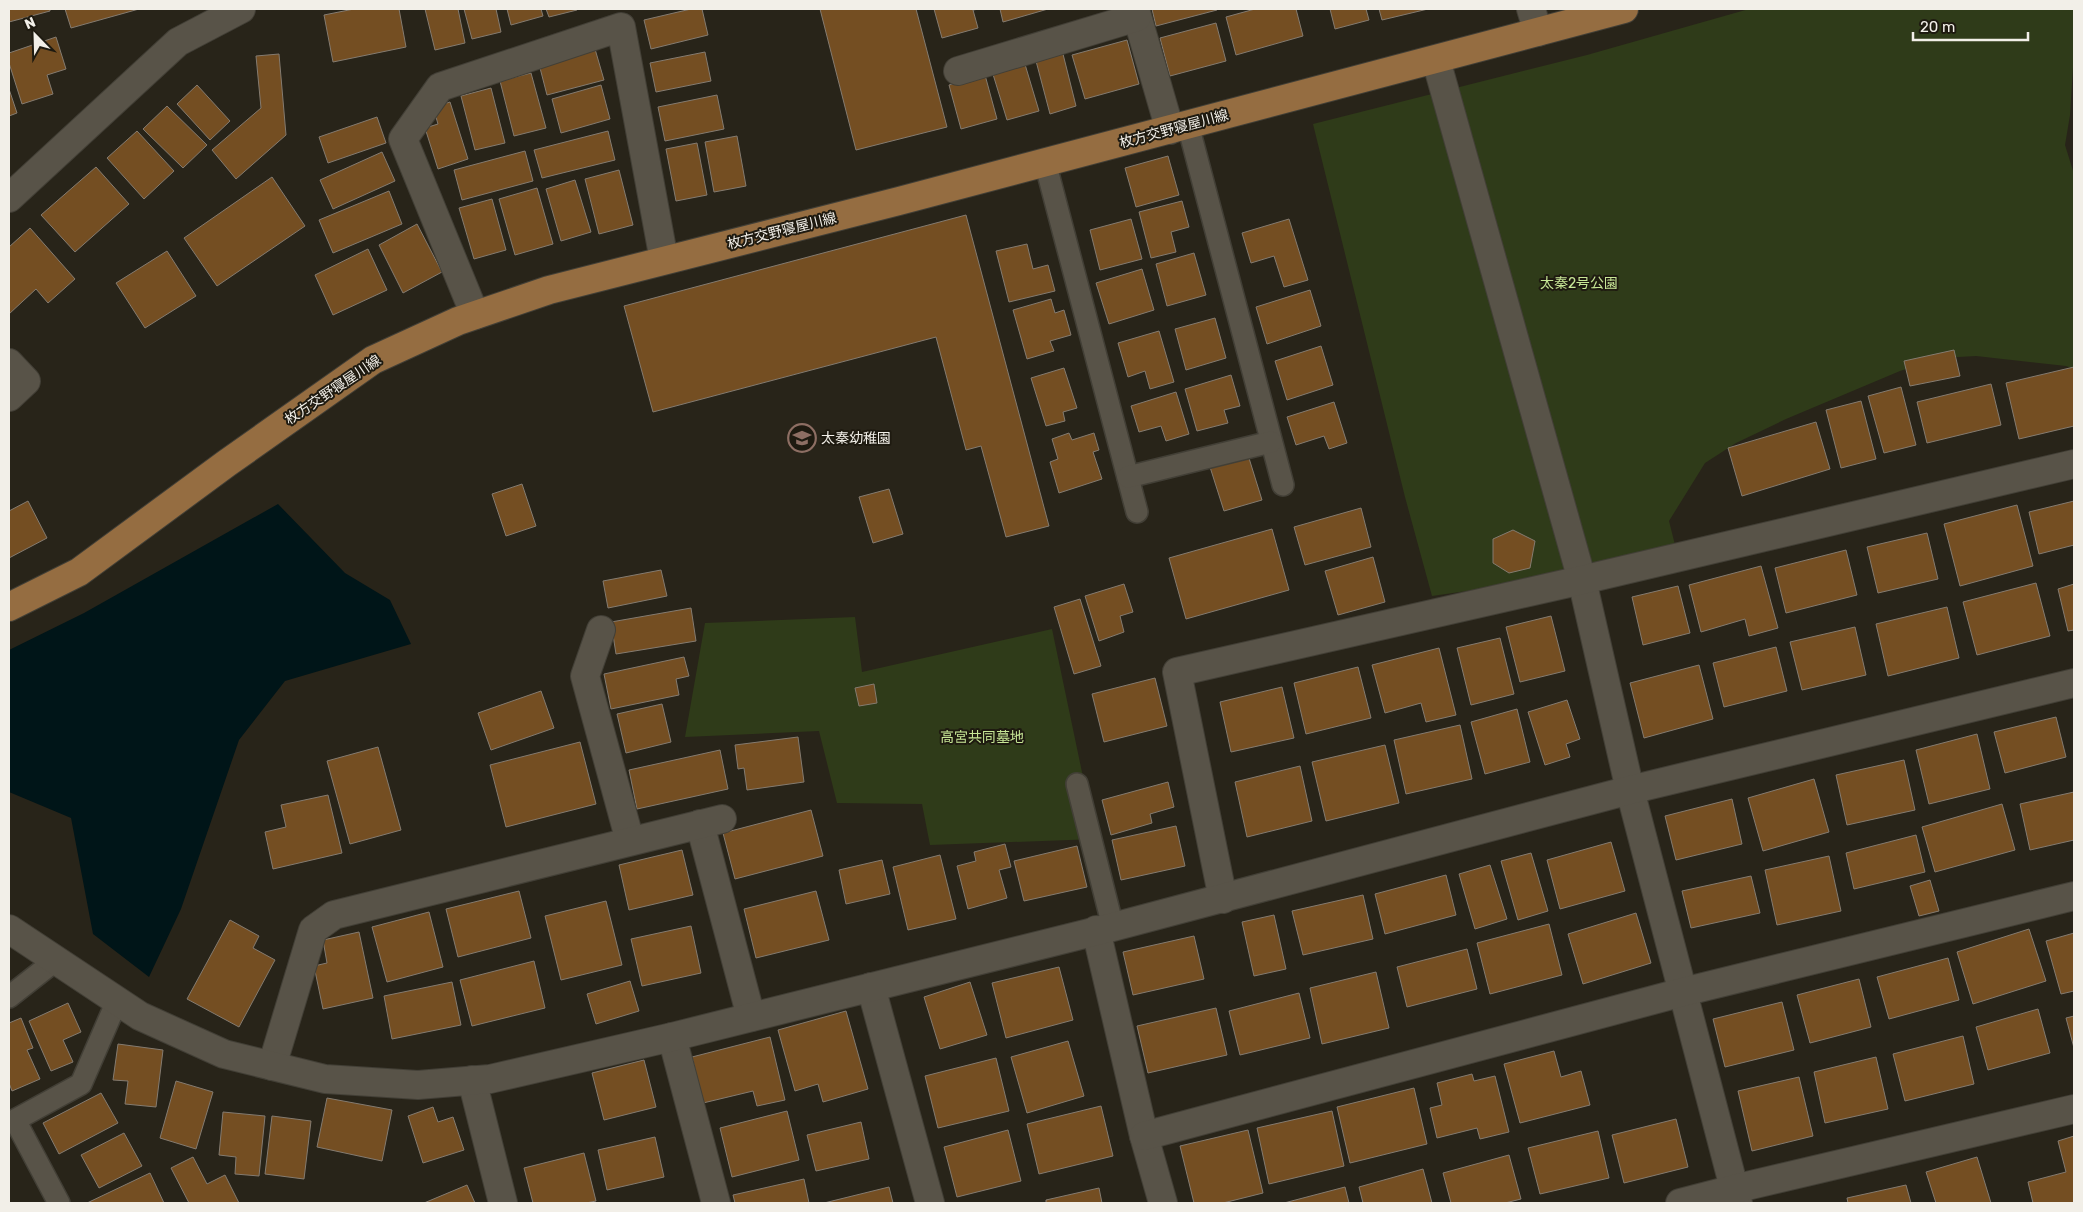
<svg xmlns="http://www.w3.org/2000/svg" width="2083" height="1212" viewBox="0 0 2083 1212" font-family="Rubik,'Noto Sans JP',sans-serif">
<rect width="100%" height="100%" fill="#282419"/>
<g fill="#2f3b19">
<polygon points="1749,9 2074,9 2074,52 2070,115 2065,145 2074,174 2074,369 2066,366 1976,356 1940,358 1900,371 1786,419 1736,443 1705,463 1669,521 1675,545 1495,587 1432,596 1405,497 1313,124 1587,55"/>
<polygon points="855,617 862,672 1052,629 1096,839 930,845 922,804 837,803 819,731 685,737 705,623"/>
</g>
<polygon fill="#001518" points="278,504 345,573 390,600 411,644 285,681 239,740 181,909 149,977 93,934 71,818 9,792 9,650 84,613"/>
<g fill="#744e22" stroke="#847b70">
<polygon points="9,9 50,9 50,11 9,22"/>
<polygon points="65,9 139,9 71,28"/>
<polygon points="354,9 399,9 406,47 333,62 324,15"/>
<polygon points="425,9 458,9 465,43 435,50"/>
<polygon points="464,9 496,9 501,32 472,39"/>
<polygon points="507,9 541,9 543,16 511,25"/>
<polygon points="546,9 577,9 577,10 549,17"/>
<polygon points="691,9 702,9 708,35 651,49 644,20"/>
<polygon points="820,9 916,9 947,127 856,150"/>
<polygon points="934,9 979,9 973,10 978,28 942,38"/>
<polygon points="1000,9 1048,9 1003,22"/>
<polygon points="1152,9 1216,9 1217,10 1156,26"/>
<polygon points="1255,9 1296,9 1303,36 1236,55 1226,17"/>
<polygon points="1330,9 1366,9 1369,20 1335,29"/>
<polygon points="1379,9 1428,9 1382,20"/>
<polygon points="1216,23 1226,61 1170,76 1160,38"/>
<polygon points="56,37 66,69 47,75 53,94 22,104 9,63 9,53"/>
<polygon points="1127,40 1139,84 1085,99 1072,55"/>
<polygon points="595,49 604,80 547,95 539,64"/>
<polygon points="705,52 711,81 656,92 650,63"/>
<polygon points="279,54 286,135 236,179 212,150 261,108 256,56"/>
<polygon points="1063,54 1076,106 1050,114 1036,61"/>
<polygon points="1024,61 1039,111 1007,120 992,71"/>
<polygon points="531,73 546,128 514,136 500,81"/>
<polygon points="985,75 997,119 961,129 949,85"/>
<polygon points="197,85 230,121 210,140 177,104"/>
<polygon points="601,85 610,119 561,133 552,99"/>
<polygon points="491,88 505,143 475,150 461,96"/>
<polygon points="9,89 17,113 9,116"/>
<polygon points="717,95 724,129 665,141 658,107"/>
<polygon points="450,102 468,159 438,169 425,128 438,124 433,107"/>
<polygon points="167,106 207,145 183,168 143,129"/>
<polygon points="377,117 386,143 328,163 319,137"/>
<polygon points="137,131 174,171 144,199 107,158"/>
<polygon points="608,131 615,160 542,178 534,150"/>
<polygon points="737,136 746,186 714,192 705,142"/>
<polygon points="697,143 707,195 676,201 666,149"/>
<polygon points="525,151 533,181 462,200 454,170"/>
<polygon points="382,152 395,181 333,209 320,180"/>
<polygon points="1168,156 1179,195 1136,207 1125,168"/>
<polygon points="96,167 129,204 75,252 41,215"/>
<polygon points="619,170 633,225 599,234 585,179"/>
<polygon points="272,177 305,226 217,286 184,238"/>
<polygon points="575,180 591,232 561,241 546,189"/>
<polygon points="537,188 553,244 515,255 499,199"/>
<polygon points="389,191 402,224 333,253 319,220"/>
<polygon points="492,199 506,250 474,259 459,208"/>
<polygon points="1182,201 1189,227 1171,232 1176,252 1151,258 1139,212"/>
<polygon points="966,215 1049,526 1006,537 981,446 966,450 936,337 653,412 624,306"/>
<polygon points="1131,219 1142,259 1100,270 1090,230"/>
<polygon points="1289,219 1308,280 1284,287 1274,256 1251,263 1242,233"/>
<polygon points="417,224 442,272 403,293 379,245"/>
<polygon points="30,228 75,279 48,303 36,289 9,314 9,247"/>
<polygon points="1027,244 1033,269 1048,265 1055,291 1009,302 996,251"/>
<polygon points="368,249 387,290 333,315 315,275"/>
<polygon points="167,251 196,296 145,328 116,283"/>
<polygon points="1194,253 1206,295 1167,306 1156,264"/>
<polygon points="1142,269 1154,310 1109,324 1096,283"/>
<polygon points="1310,290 1321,326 1267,344 1256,307"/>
<polygon points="1051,299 1055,313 1064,310 1071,335 1050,341 1054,351 1027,359 1013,310"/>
<polygon points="1215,318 1226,358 1186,370 1175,329"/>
<polygon points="1159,331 1174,382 1150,389 1145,371 1128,377 1118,343"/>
<polygon points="1321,346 1333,385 1287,400 1275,361"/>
<polygon points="1954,350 1960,376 1910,386 1904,361"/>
<polygon points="2074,367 2074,426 2019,439 2006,383"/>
<polygon points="1064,368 1077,408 1063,412 1065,421 1046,426 1031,378"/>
<polygon points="1231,375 1240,406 1224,410 1228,423 1197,431 1185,389"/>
<polygon points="1991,384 2001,425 1927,443 1917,402"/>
<polygon points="1901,387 1916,445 1884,453 1868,396"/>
<polygon points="1176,392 1189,434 1166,441 1161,426 1139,432 1131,406"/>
<polygon points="1861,401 1876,459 1841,468 1826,410"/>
<polygon points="1334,402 1347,443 1329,449 1324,436 1296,445 1287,417"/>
<polygon points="1816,422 1830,469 1742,496 1728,448"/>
<polygon points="1069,433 1072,440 1094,433 1099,450 1093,452 1102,479 1059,493 1050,462 1058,459 1052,439"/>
<polygon points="1248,455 1262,500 1224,511 1210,467"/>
<polygon points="522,484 536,526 506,536 492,494"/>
<polygon points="889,489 903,534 873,543 859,497"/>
<polygon points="28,501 47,538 9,558 9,511"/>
<polygon points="2074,501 2074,545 2039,554 2029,512"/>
<polygon points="2017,505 2033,566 1960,586 1944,524"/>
<polygon points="1361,508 1371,547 1305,565 1294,527"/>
<polygon points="1272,529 1289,590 1186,619 1169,558"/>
<polygon points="1513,530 1535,541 1530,568 1509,573 1493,563 1493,539"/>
<polygon points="1927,533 1938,579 1878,593 1867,547"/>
<polygon points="1846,550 1857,595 1786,613 1775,568"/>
<polygon points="1373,557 1385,602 1338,615 1325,571"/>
<polygon points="1761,566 1778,628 1749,636 1745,619 1701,632 1689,585"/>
<polygon points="661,570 667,596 608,608 603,581"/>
<polygon points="2036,583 2050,636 1977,655 1963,602"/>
<polygon points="1124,584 1133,612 1120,616 1124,632 1099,641 1085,596"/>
<polygon points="2074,584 2074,630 2068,631 2058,589"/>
<polygon points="1678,586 1690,633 1643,645 1632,597"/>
<polygon points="1080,599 1101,666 1074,674 1054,607"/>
<polygon points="1947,607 1959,658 1888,676 1876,624"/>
<polygon points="691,608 696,641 616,654 611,622"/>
<polygon points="1551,616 1565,671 1520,682 1506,627"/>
<polygon points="1855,627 1866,675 1802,690 1790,642"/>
<polygon points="1500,638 1514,694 1471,705 1457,648"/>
<polygon points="1776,647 1787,691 1724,707 1713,663"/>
<polygon points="1439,648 1456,715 1426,722 1421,703 1385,713 1372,665"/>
<polygon points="684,657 689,676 676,679 679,695 611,709 604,674"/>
<polygon points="1699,665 1713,719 1644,738 1630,683"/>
<polygon points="1358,667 1371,718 1306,734 1294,683"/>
<polygon points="1155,678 1167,726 1104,742 1092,694"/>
<polygon points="874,684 877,703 859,706 855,688"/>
<polygon points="1282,687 1294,738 1231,752 1220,702"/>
<polygon points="541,691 554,728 491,750 478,713"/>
<polygon points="1567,700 1580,739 1566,744 1570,757 1545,765 1528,712"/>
<polygon points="662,704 671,742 626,753 617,714"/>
<polygon points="1517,709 1530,762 1485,774 1471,722"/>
<polygon points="2056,717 2066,757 2005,773 1994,732"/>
<polygon points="1460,725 1472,779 1406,794 1394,740"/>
<polygon points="1977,734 1990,789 1929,804 1916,750"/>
<polygon points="798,737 804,782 747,790 744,768 738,769 735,745"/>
<polygon points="580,742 596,804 506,827 490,765"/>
<polygon points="1385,745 1399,803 1326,821 1312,762"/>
<polygon points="378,747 401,830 350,844 327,761"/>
<polygon points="720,750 728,789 637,809 629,770"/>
<polygon points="1904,760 1915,810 1847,825 1836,775"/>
<polygon points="1300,766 1312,821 1247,837 1235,782"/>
<polygon points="1814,779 1829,832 1763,851 1748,798"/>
<polygon points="1168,782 1174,807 1150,814 1152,823 1111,835 1102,800"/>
<polygon points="2074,792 2074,840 2030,850 2020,804"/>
<polygon points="328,795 342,853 273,869 265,832 286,827 281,805"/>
<polygon points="1732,799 1742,844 1676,860 1665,816"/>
<polygon points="2002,804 2015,850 1935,872 1922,827"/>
<polygon points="811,810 823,856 735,879 723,833"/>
<polygon points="1176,826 1185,866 1121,880 1112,840"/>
<polygon points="1916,835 1925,872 1854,889 1846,853"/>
<polygon points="1611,842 1625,891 1560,909 1547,860"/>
<polygon points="1005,844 1011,867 999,870 1007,898 968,909 957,866 976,861 974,852"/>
<polygon points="1077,846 1087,887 1024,901 1014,861"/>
<polygon points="682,850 693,895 629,910 619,865"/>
<polygon points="1531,853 1548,911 1518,920 1501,861"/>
<polygon points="940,855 956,919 908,930 893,867"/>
<polygon points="1829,856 1841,911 1777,925 1765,870"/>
<polygon points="882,860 890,894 846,904 839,870"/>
<polygon points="1490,865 1507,919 1475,929 1459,874"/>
<polygon points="1446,875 1456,915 1385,934 1375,894"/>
<polygon points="1751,876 1760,913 1691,928 1682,891"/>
<polygon points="1930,880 1939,911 1919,916 1910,886"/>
<polygon points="519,891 531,938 458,957 446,909"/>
<polygon points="816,891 829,940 756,958 744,909"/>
<polygon points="1363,895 1373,939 1303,955 1292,911"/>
<polygon points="606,901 622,965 561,980 545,916"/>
<polygon points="429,912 443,967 387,982 372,927"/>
<polygon points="1636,913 1651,963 1583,984 1568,934"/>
<polygon points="1274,915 1286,969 1254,976 1242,922"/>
<polygon points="230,920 259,936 253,948 275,960 239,1027 187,999"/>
<polygon points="1549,924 1562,975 1490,994 1477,943"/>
<polygon points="691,926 701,973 642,986 631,939"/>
<polygon points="2029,929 2046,981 1973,1004 1957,952"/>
<polygon points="359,932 373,998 323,1009 314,966 327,963 323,940"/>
<polygon points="2074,933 2074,991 2061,994 2046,941"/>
<polygon points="1194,936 1204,979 1133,995 1123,952"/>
<polygon points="1467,949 1477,989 1407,1007 1397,967"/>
<polygon points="1948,958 1959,1000 1889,1019 1877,977"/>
<polygon points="534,961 545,1008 472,1026 460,980"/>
<polygon points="1059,967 1073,1020 1006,1038 992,983"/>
<polygon points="1376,972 1389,1028 1322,1044 1310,988"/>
<polygon points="1859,979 1871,1027 1810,1043 1797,995"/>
<polygon points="630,981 639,1011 596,1024 587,994"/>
<polygon points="452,982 461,1025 392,1039 384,996"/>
<polygon points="970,982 987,1035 940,1049 924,997"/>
<polygon points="1299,993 1310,1038 1240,1055 1229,1011"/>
<polygon points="1782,1002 1794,1050 1725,1067 1713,1019"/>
<polygon points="68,1003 81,1032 63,1040 73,1062 51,1071 29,1021"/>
<polygon points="1216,1008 1227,1055 1148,1073 1137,1026"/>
<polygon points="2038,1009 2050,1053 1988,1070 1976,1027"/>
<polygon points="846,1011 868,1089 823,1102 818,1084 795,1091 778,1030"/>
<polygon points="2074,1016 2074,1048 2066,1018"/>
<polygon points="21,1018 33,1048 27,1050 40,1079 12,1091 9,1083 9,1023"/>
<polygon points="1963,1036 1974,1084 1905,1101 1893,1054"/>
<polygon points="770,1037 785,1100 757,1106 753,1091 703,1103 692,1057"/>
<polygon points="1068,1041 1084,1096 1027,1113 1011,1057"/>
<polygon points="118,1044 163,1050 156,1107 125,1104 128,1081 113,1080"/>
<polygon points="1554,1051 1561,1077 1581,1071 1590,1105 1520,1123 1504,1064"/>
<polygon points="1876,1057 1888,1109 1825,1123 1814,1072"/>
<polygon points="996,1058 1009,1111 938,1128 925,1076"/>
<polygon points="644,1060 656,1107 604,1120 592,1073"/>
<polygon points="1472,1074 1474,1081 1495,1076 1509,1132 1480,1139 1477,1128 1437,1138 1430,1108 1442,1105 1437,1083"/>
<polygon points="1799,1077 1813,1136 1752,1151 1738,1091"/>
<polygon points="176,1081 213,1092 196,1149 160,1138"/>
<polygon points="1414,1088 1427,1144 1350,1163 1337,1107"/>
<polygon points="101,1093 118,1123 59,1154 43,1123"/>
<polygon points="327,1098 392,1110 382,1161 317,1147"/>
<polygon points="1101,1106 1113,1156 1039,1174 1027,1124"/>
<polygon points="433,1107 438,1122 453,1117 464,1150 423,1163 408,1116"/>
<polygon points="787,1111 799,1160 732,1177 720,1128"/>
<polygon points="1332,1111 1344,1166 1269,1184 1257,1128"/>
<polygon points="223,1112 265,1116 259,1176 235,1174 236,1157 219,1155"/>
<polygon points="272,1116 311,1121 304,1179 265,1174"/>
<polygon points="1676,1119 1688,1167 1624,1183 1612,1135"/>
<polygon points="861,1122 869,1159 816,1171 807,1135"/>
<polygon points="1008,1130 1021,1181 957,1197 944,1147"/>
<polygon points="1248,1130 1263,1193 1223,1203 1194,1203 1180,1146"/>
<polygon points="1598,1131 1609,1178 1540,1194 1528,1148"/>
<polygon points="124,1133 142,1166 99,1188 81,1155"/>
<polygon points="2074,1136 2074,1203 2033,1203 2028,1182 2066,1172 2058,1141"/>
<polygon points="655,1137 664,1177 607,1190 598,1150"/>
<polygon points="584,1153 596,1201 586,1203 533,1203 524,1168"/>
<polygon points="1509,1155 1521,1199 1505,1203 1451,1203 1443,1173"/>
<polygon points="193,1157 207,1184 225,1175 239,1203 189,1203 171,1168"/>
<polygon points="1977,1157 1991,1203 1936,1203 1926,1172"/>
<polygon points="1423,1169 1432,1203 1363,1203 1359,1187"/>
<polygon points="150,1173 164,1203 87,1203"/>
<polygon points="804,1179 809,1203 735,1203 733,1195"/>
<polygon points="467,1185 475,1203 424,1203"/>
<polygon points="1906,1185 1911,1203 1848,1203 1847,1198"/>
<polygon points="889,1187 893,1203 824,1203"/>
<polygon points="1345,1187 1349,1203 1284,1203"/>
<polygon points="1099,1188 1102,1203 1046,1203 1046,1200"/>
</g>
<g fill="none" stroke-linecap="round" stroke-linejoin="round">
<defs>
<g id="service">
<polyline points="1188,125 1283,485"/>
<polyline points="1045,162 1137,512"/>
<polyline points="1128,477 1271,442"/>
<polyline points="1077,784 1113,927"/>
<polyline points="9,997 56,960"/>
<polyline points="59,1203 15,1120 81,1084 117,1001"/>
</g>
<polyline id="pedestrian" points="1436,60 1582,580"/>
<g id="minor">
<polyline points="1135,9 1170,130"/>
<polyline points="1531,9 1538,32"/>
<polyline points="958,71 1137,17"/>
<polyline points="9,198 178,42 241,9"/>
<polyline points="475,315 403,139 440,87 621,27 664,260"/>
<polyline points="9,363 26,381 9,397"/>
<polyline points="1582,580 1630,790 1738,1203"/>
<polyline points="601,630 585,676 630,841"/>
<polyline points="700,824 751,1017"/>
<polyline points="1223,899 1177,672 1582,580 2074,464"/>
<polyline points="1096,930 1144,1136 1163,1203"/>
<polyline points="871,987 930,1203"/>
<polyline points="672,1037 716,1203"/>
<polyline points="272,1066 313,930 334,915 722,819"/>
<polyline points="472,1080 503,1203"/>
<polyline points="1144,1136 1683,992 2074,896"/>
<polyline points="1680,1203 1734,1189 2074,1109"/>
</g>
<polyline id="tertiary" points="9,929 140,1016 224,1054 325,1079 418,1085 490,1079 672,1037 1113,927 1630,790 2074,683"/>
<polyline id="primary" points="9,607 79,572 227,463 373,360 458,321 549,290 899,201 1624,9"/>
</defs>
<use href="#service" stroke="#423f36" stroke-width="24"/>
<use href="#pedestrian" stroke="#423f36" stroke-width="30"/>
<use href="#minor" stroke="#423f36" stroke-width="30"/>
<use href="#tertiary" stroke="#423f36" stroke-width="30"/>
<use href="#primary" stroke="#423f36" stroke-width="30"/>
<use href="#service" stroke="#585348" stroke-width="21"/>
<use href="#pedestrian" stroke="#585348" stroke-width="28"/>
<use href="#minor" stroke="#585348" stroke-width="28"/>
<use href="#tertiary" stroke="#585348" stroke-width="28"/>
<use href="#primary" stroke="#956d41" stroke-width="28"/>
</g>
<defs>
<symbol id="school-ring" viewBox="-11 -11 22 22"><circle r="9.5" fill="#1e1a10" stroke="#8d6e63" stroke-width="1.5"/><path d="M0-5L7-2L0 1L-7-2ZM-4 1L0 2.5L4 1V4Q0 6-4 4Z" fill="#8d6e63"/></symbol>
</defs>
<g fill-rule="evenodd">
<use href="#school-ring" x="786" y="422" width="32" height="32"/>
</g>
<g text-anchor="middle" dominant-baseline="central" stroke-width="4" stroke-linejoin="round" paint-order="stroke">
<g font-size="14" fill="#f2efe8" stroke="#1e1a10">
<text transform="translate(1174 129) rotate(-15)">枚方交野寝屋川線</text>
<text transform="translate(782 231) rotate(-14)">枚方交野寝屋川線</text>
<text transform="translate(333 390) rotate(-34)">枚方交野寝屋川線</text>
</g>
<g font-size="14" fill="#c7e696" stroke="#1e1a10">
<text x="1579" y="283">太秦2号公園</text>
<text x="982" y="737">高宮共同墓地</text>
</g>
<g font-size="14" fill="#f2efe8" stroke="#1e1a10" text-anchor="start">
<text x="821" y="438">太秦幼稚園</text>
</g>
</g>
<rect width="2083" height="1212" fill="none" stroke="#f2efe8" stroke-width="20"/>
<g transform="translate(35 35) rotate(337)" stroke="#1e1a10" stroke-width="4" paint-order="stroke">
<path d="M0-4L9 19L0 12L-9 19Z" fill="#f2efe8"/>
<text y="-8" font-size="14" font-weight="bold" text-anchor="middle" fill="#f2efe8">N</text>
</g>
<path d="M1913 32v8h115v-8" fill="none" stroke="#f2efe8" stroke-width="2.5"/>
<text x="1920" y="32" font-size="15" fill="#f2efe8" stroke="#1e1a10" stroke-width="4" paint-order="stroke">20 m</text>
</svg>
